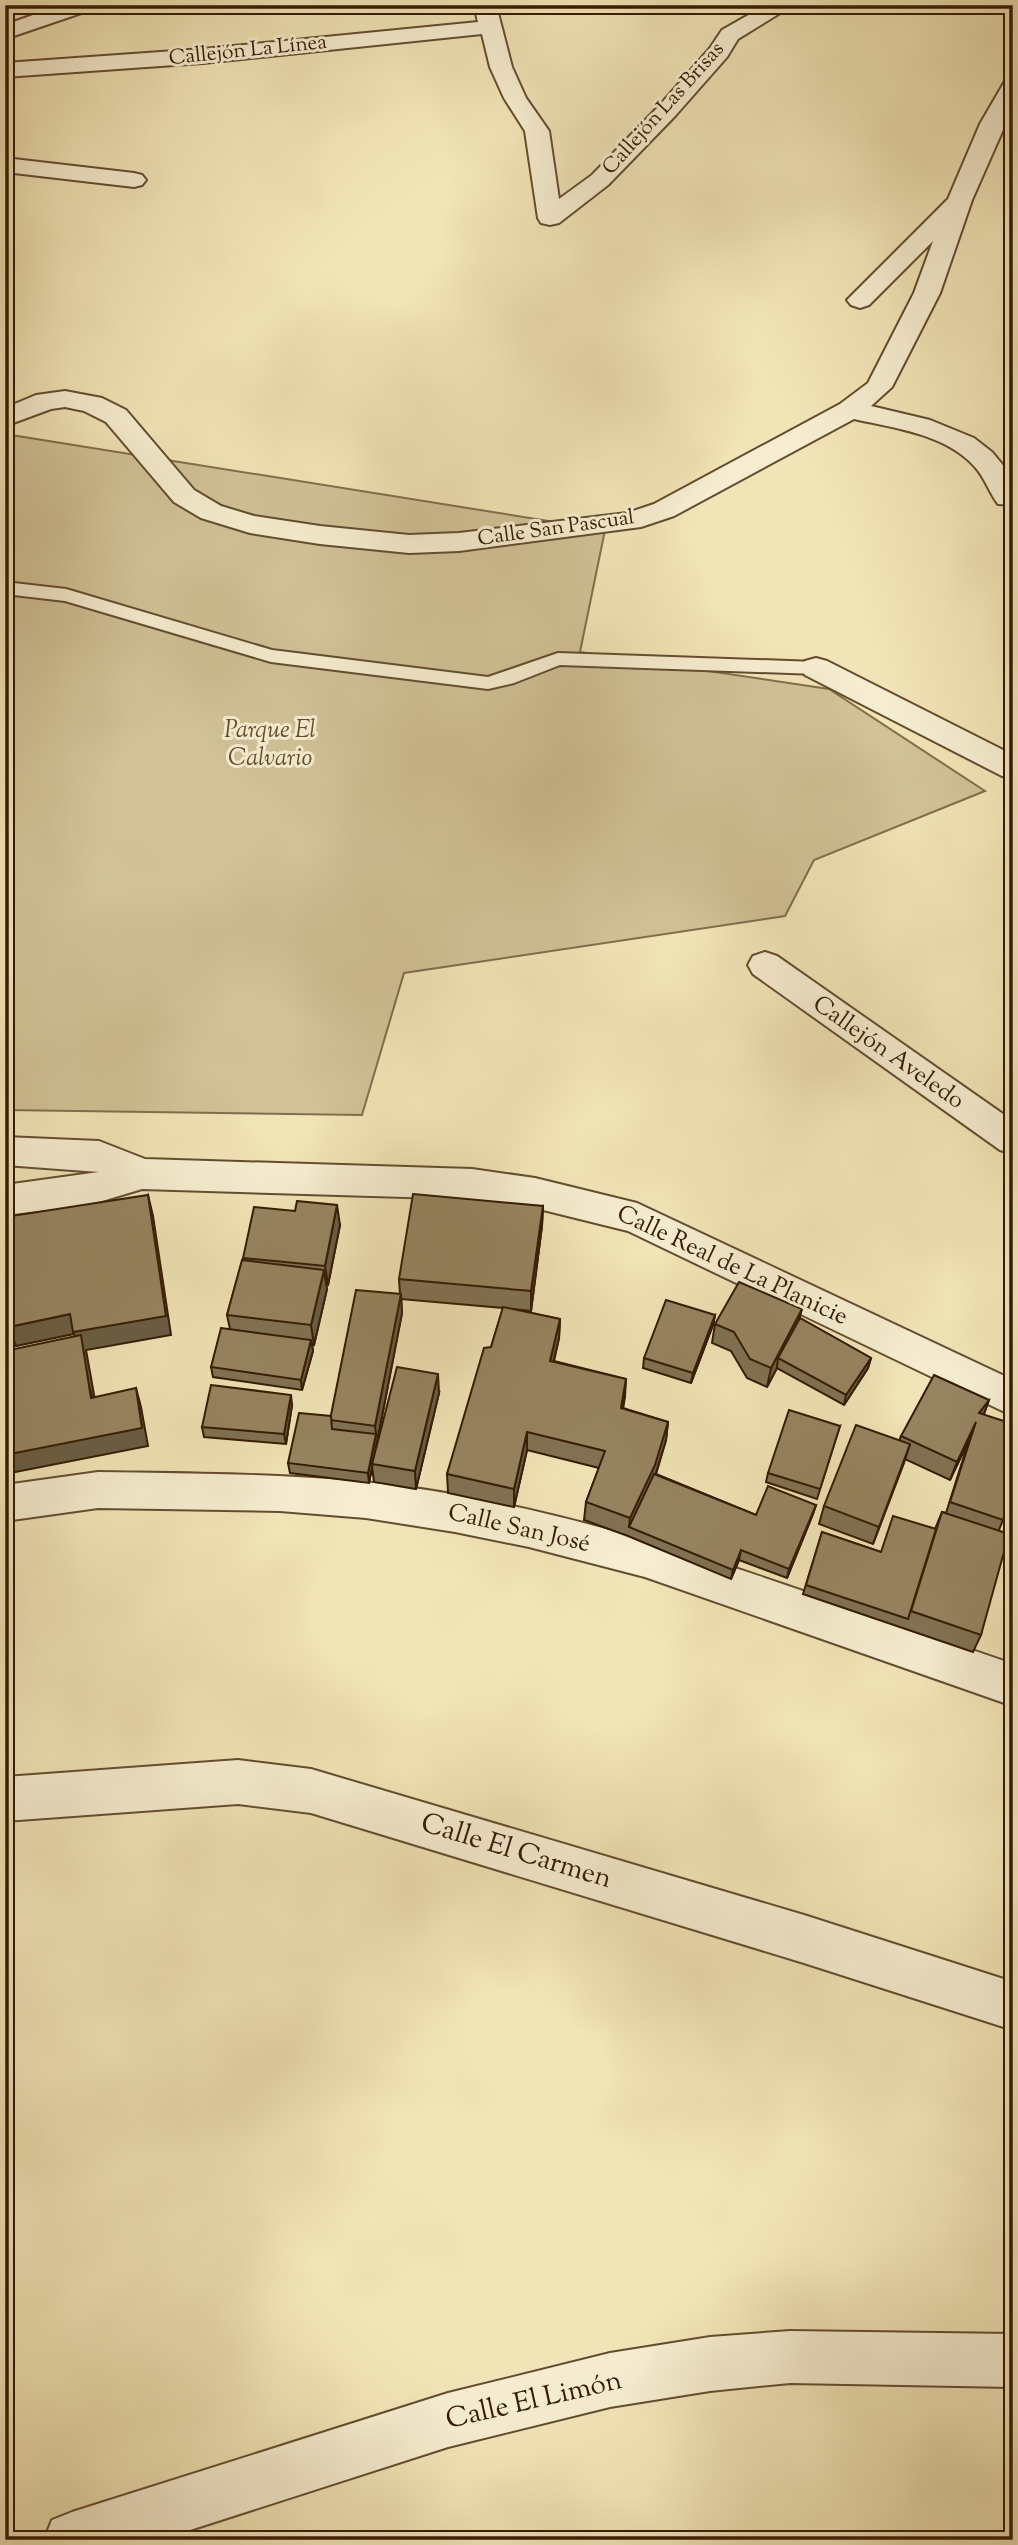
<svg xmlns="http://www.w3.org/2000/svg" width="1018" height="2545" viewBox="0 0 1018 2545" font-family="'Sorts Mill Goudy',serif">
<rect width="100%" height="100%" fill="#f1e4b6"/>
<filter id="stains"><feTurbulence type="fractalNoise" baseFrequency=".00286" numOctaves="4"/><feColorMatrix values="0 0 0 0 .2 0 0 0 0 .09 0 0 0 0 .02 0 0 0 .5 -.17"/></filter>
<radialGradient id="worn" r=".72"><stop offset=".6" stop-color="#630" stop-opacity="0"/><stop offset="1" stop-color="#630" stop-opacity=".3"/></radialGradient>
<polygon fill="#d1c297" stroke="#826e4c" stroke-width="2" points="5,434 605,530 580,652 829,689 985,791 814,860 785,916 404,973 362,1115 5,1110"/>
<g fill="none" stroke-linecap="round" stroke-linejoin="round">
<defs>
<polygon id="service" points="5,582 66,589 272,650 488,677 558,653 816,662 823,664 826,668 823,672 816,674 560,665 514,683 488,689 271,662 65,601 5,594"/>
<g id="minor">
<polygon points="61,5 93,5 90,10 5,39 5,25"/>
<polygon points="474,5 496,5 512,67 526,98 549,131 559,199 592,175 659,106 710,48 722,30 766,5 793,5 738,39 727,57 675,116 608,185 559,223 550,225 541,223 538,218 525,131 504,98 490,67 482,34 203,63 5,77 5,63 203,49 478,22"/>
<path d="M 1013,79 L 1013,107 L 972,200 L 940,293 L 892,387 L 871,406 L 930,420 L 974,438 L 992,452 L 1011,475 L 1013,505 L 998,504 C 989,492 985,478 975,467 C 946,434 894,428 854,419 L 674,516 L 641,527 L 459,551 L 409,553 L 320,544 L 250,533 L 201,518 L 174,502 L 106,422 L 84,411 L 65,407 L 51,409 L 5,426 L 5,408 L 36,395 L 65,391 L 102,398 L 126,410 L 194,490 L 221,506 L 254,516 L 320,526 L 409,535 L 459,533 L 627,513 L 654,504 L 840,404 L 868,383 L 914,293 L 933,241 L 869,305 L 860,308 L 851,305 L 847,300 L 948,199 L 980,124 L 1005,81 Z"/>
<polygon points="5,158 134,173 142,175 146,180 142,185 134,187 5,172"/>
<polygon points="816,658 827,661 1013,755 1013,779 1002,776 805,675 801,668 805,661"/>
<polygon points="765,952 777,956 1013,1121 1013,1154 1000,1150 753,974 748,965 753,956"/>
<polygon points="5,1137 99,1141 145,1159 472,1169 535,1178 637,1203 1013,1380 1013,1416 628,1231 535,1208 472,1199 142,1189 89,1205 5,1215 5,1185 99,1172 5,1165"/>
<path d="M 98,1472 C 218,1474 338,1473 457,1495 C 648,1529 830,1602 1013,1664 L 1013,1706 L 645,1577 L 529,1547 L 455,1532 L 366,1518 L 280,1511 L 98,1508 L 5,1521 L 5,1485 Z"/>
<polygon points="238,1760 311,1769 804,1915 1013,1982 1013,2030 804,1963 311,1813 238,1804 5,1821 5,1777"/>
<polygon points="790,2331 1013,2334 1013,2387 790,2383 710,2391 610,2407 448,2447 159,2540 44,2540 52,2520 72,2512 448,2393 610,2353 710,2337"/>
</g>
</defs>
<use href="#service" stroke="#634d2f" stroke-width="4"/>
<use href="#minor" stroke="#634d2f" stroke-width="4"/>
<use href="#service" fill="#f6edd0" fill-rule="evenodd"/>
<use href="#minor" fill="#f6edd0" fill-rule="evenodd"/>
</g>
<g fill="#817253" stroke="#341b02" stroke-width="2">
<polygon points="543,1206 542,1226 531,1311 513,1309 560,1319 559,1338 554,1361 626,1379 623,1408 668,1422 666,1440 656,1474 756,1515 816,1505 813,1514 787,1578 739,1560 731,1579 628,1536 584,1520 586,1502 599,1468 527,1450 514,1507 448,1493 447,1474 491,1347 503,1308 401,1299 402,1313 377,1443 439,1393 416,1489 374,1482 372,1467 369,1483 290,1473 288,1463 331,1416 400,1294 399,1279"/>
<polygon points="340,1225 328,1285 326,1285 327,1289 314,1345 312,1344 313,1351 302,1390 213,1377 211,1367 230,1329 227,1315 243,1258"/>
<polygon points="715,1315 713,1325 691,1383 643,1368 644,1358"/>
<polygon points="800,1318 871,1358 868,1368 844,1405 777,1368 767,1387 747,1378 731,1351 712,1343 715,1324"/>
<polygon points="989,1400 984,1414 1003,1520 999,1530 981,1635 973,1652 803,1594 822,1532 881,1552 935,1529 942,1512 946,1513 969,1440 950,1480 905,1459 873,1544 819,1524 824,1506 899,1441 901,1436"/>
<polygon points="292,1405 286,1444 204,1437 202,1427"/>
<polygon points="840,1426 817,1499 766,1482 768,1473"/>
</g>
<g fill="#695c43" stroke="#341b02" stroke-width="2">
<polygon points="148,1195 153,1216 171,1335 86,1350 98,1417 74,1334 16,1346 9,1327 70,1314"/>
<polygon points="337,1205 340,1225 328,1285 325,1266"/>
<polygon points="543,1206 542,1226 531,1311 531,1291"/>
<polygon points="324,1270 327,1289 314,1345 311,1325"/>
<polygon points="401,1294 402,1313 369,1483 368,1473 376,1434 375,1426"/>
<polygon points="802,1309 797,1328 778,1358 777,1368 767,1387 771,1368"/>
<polygon points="715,1315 713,1325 691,1383 693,1373"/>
<polygon points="560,1319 559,1338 549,1380 550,1361"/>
<polygon points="311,1340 313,1351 302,1390 301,1380"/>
<polygon points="871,1358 868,1368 844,1405 846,1395"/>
<polygon points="438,1374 439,1393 416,1489 415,1471"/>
<polygon points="626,1379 625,1397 620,1426 621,1408"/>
<polygon points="136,1388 141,1407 148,1446 5,1474 5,1455"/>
<polygon points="291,1395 292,1405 286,1444 284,1434"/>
<polygon points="989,1400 982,1419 976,1422 969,1440 950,1480 957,1462 979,1413"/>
<polygon points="668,1422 666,1440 653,1483 629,1527 630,1518"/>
<polygon points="527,1432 527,1450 514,1507 514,1489"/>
<polygon points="910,1444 904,1463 873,1544 879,1527"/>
<polygon points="816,1505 813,1514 787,1578 789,1569"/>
<polygon points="741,1550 739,1560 731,1579 733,1570"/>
</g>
<g fill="#968460" stroke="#341b02" stroke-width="2">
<polygon points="413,1194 543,1206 531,1291 399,1279"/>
<polygon points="148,1195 166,1316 73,1332 70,1314 9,1327 5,1298 5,1217"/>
<polygon points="297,1201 337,1205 325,1266 243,1258 254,1207 295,1211"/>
<polygon points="242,1260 324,1270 311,1325 227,1315"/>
<polygon points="739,1282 802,1309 771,1368 750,1359 734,1332 715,1324"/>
<polygon points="356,1290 401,1294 375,1426 330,1420"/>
<polygon points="666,1300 715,1315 693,1373 644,1358"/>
<polygon points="503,1307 560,1319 550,1361 626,1379 621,1408 668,1422 655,1465 630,1518 586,1502 605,1451 527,1432 514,1489 447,1474 484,1348 491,1347"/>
<polygon points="800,1318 871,1358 846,1395 778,1358"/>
<polygon points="221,1328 311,1340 301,1380 211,1367"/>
<polygon points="81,1335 91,1398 136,1388 142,1428 5,1455 5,1351"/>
<polygon points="397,1367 438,1374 415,1471 372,1464"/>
<polygon points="934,1375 989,1400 979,1413 1013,1424 1013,1489 1003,1520 950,1502 976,1422 957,1462 901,1436"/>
<polygon points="211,1385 291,1395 284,1434 202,1427"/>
<polygon points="789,1410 840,1426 820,1489 768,1473"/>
<polygon points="299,1413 331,1416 332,1429 376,1434 368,1473 288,1463"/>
<polygon points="856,1425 910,1444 879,1527 824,1506"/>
<polygon points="654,1474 756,1515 768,1486 816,1505 789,1569 741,1550 733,1570 629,1527"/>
<polygon points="942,1512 1009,1534 981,1635 911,1611"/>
<polygon points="893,1516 936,1529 908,1619 806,1585 822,1532 881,1552"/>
</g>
<g text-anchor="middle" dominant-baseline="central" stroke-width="6" stroke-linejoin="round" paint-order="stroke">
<g font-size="21" fill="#341b02" stroke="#f6edd0">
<text transform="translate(248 51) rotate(-6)">Callejón La Línea</text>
<text transform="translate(664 109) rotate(-48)">Callejón Las Brisas</text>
<text transform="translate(556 529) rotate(-8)">Calle San Pascual</text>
</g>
<g font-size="24" font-style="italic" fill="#634d2f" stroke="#f6edd0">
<text x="270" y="731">Parque El<tspan x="270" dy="28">Calvario</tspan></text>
</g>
<g font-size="24" fill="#341b02" stroke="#f6edd0">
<text transform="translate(888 1053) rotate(35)">Callejón Aveledo</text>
<text transform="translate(732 1266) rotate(25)">Calle Real de La Planicie</text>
<text transform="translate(519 1529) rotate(13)">Calle San José</text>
</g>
<g font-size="28" fill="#341b02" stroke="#f6edd0">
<text transform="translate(516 1852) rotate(17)">Calle El Carmen</text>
<text transform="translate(534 2401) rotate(-13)">Calle El Limón</text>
</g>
</g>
<rect width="1018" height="2545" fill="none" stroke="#f1e4b6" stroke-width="28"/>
<rect x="7" y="7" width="1004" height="2531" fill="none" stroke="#341b02" stroke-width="3.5"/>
<rect x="14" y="14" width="990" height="2517" fill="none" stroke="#341b02" stroke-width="2"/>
<rect width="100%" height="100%" filter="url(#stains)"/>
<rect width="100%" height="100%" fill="url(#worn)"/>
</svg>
